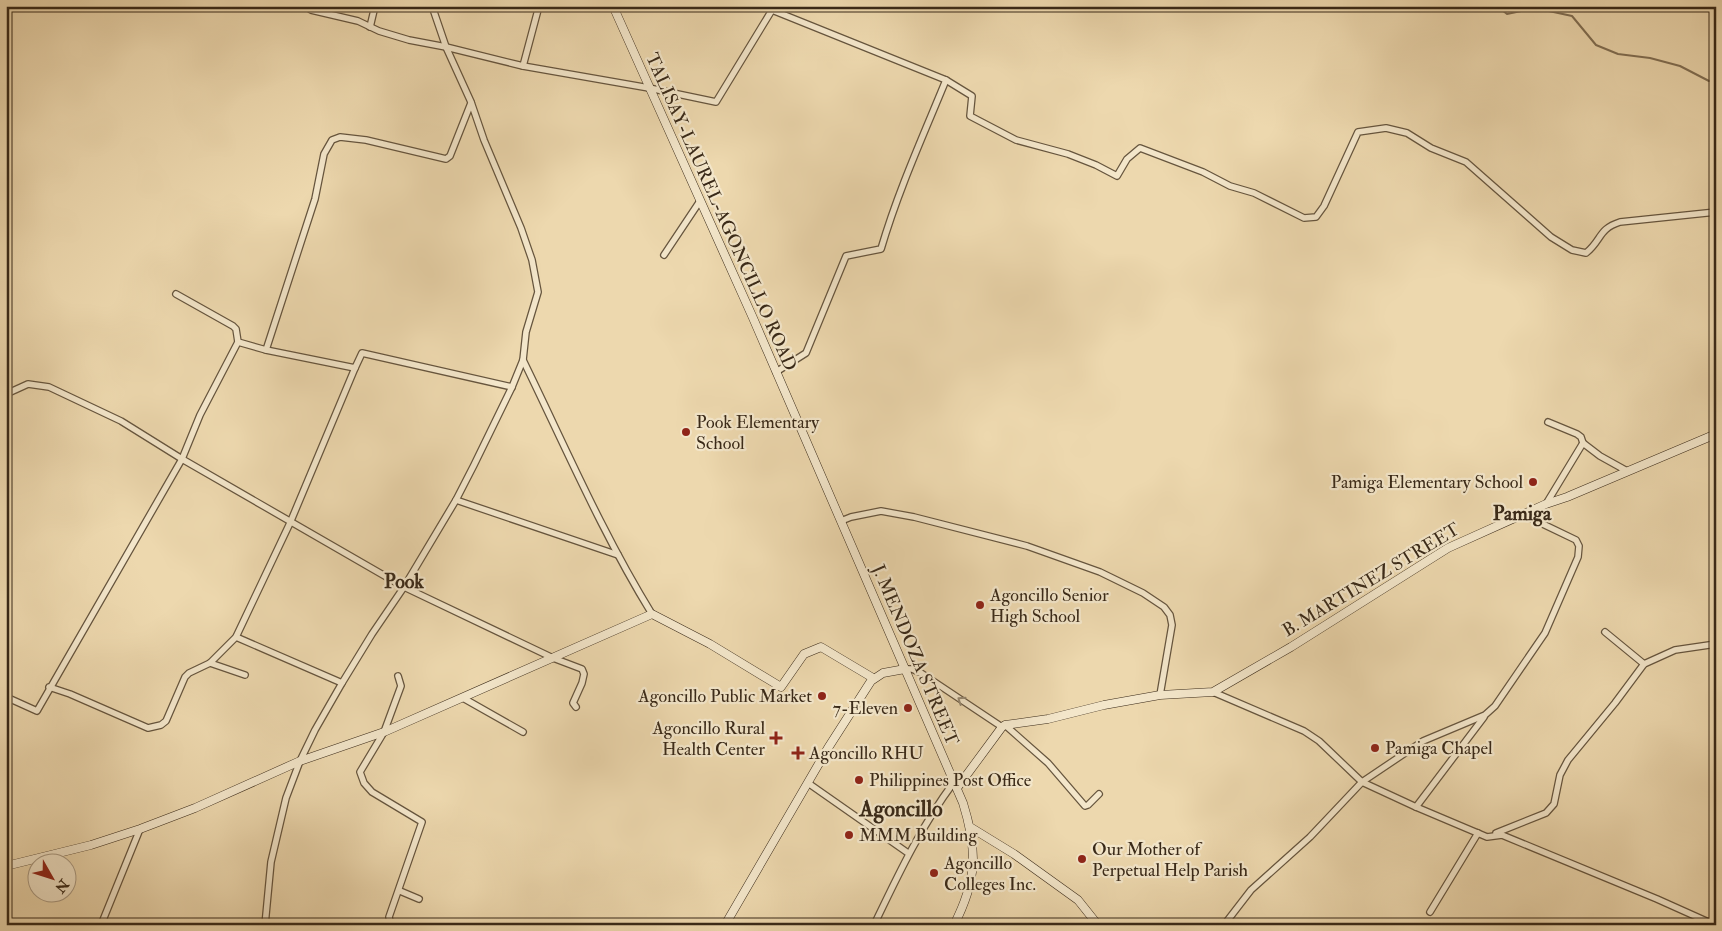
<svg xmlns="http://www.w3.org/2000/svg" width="1722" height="931" viewBox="0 0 1722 931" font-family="'IM FELL Double Pica',serif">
<rect width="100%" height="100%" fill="#edd8ae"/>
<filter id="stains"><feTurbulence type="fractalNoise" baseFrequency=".004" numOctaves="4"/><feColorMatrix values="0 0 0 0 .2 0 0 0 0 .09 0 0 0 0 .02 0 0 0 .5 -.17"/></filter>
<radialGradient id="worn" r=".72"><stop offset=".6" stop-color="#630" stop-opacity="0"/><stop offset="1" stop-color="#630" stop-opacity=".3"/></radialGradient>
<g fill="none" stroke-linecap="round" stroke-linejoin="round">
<polyline stroke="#806e53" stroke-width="2" points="1497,6 1507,14 1535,8 1572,16 1596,45 1618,54 1650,58 1680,66 1709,81 1716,80"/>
<defs>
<g id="street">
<polyline points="305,6 311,10 358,21 379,31 409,40 446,47 523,66 539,6"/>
<polyline points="370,27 375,6"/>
<path d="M 523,66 L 649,88 L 716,102 L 772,10 L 946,80 L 972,96 L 970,116 L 1016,140 L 1068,154 L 1096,165 L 1117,176 L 1127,159 L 1140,148 L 1203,172 L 1230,186 L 1254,193 L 1304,218 L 1316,217 L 1324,206 L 1358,132 L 1386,128 L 1407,133 L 1431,148 L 1466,162 L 1551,237 L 1572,250 L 1586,253 C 1602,240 1598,229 1620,222 L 1716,212"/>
<polyline points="664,255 700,201"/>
<polyline points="176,294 233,326 236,329 238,342 266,350 355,368 362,353 512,387"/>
<polyline points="266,350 315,199 324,154 332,140 340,137 366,140 446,159 450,156 471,103"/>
<path d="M 523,360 C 565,446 602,533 652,614"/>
<path d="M 776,372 L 806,353 L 846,256 L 881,249 C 898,191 923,136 946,80"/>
<polyline points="6,394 28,384 49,387 121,421 182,459 404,587 553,658 582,669 584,674 582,683 573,703 576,707"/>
<polyline points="1548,422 1577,434 1581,437 1583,443"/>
<polyline points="456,500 618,555"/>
<polyline points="1546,504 1583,443 1600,456 1627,471"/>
<polyline points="841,521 851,517 881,511 914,517 1027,546 1100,572 1143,593 1164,607 1170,615 1172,625 1160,695"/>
<polyline points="1605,632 1644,664"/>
<polyline points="236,637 342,683"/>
<polyline points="210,663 245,675"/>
<polyline points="905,669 912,669 921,673 1002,727"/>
<polyline points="49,687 70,694 148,728 161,725 166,721 185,677 189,673 210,663 236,637 290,523 355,368"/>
<polyline points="1213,692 1304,731 1319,741 1362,782 1416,807 1487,837 1502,835 1657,899 1715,925"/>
<polyline points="6,697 37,711 182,459 200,415 238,342"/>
<polyline points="463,698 523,732"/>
<polyline points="1005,725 1048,763 1085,806 1088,805 1099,794"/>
<polyline points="808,783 908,853"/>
<polyline points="1416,807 1484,717"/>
<polyline points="1496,833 1546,813 1554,804 1560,775 1568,760 1615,703 1644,664 1675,650 1716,644"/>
<polyline points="400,891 419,899"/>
<polyline points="1430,912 1478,833"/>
<polyline points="101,925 140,829"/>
<polyline points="265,925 271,862 286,798 300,761 315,730 342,683 372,634 404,587 456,500 474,465 512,387 523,360 526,332 538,292 532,260 521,228 484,140 471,102 446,47 432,6"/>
<polyline points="391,925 389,917 422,822 372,792 364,783 360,772 384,732 401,686 398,676"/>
<path d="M 874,925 C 899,873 920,828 954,782"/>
<polyline points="1224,925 1251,890 1310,837 1362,782 1423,741 1485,715 1495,706 1545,633 1578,557 1579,546 1576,540 1522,514"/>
</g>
<g id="secondary">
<path d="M 613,6 L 753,318 L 963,803 C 978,851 977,880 954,925"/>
<polyline points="957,788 1002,727 1005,725 1048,719 1104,705 1160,695 1213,692 1291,647 1448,548 1546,504 1567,497 1716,434"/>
<polyline points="970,827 1014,854 1078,900 1098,925"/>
<polyline points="6,866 91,845 140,829 195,808 300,761 384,732 652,614 710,644 781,687 804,654 821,647 873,678"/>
<polyline points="725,925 828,748 871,681 883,673 905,669"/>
</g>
</defs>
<use href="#street" stroke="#66553e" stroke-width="8"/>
<use href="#secondary" stroke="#392918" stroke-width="9"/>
<use href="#street" stroke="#f3e6ca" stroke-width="5.5"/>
<use href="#secondary" stroke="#f3e6ca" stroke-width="8"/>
</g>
<defs><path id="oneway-chevron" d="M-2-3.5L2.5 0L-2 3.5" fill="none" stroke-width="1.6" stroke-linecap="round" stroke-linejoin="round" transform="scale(1.25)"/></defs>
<use stroke="#968871" href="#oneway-chevron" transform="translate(961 700) rotate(-146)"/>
<g fill="#8f2418" stroke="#f3e6ca" stroke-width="2">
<circle cx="686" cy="432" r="5"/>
<circle cx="1533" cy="482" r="5"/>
<circle cx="980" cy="605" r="5"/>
<circle cx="822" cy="696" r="5"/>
<circle cx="908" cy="708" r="5"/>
<path d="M773.5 730.5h5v5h5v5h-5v5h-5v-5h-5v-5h5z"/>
<circle cx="1375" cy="748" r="5"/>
<path d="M795.5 745.5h5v5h5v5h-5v5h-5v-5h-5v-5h5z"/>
<circle cx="859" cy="780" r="5"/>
<circle cx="849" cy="835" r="5"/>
<circle cx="1082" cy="859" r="5"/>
<circle cx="934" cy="873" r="5"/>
</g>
<g text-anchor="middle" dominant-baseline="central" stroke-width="4.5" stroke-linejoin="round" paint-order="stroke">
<g font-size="18" fill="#392918" stroke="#f3e6ca">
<text transform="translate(721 212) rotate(66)">TALISAY-LAUREL-AGONCILLO ROAD</text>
<text transform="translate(1371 580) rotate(-31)">B. MARTINEZ STREET</text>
<text transform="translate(915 655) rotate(67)">J. MENDOZA STREET</text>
</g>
<g font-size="18" fill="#392918" stroke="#f3e6ca" text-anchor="start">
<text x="696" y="422">Pook Elementary<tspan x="696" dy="21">School</tspan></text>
<text x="1523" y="482" text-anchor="end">Pamiga Elementary School</text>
<text x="990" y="595">Agoncillo Senior<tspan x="990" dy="21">High School</tspan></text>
<text x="812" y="696" text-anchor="end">Agoncillo Public Market</text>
<text x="898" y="708" text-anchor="end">7-Eleven</text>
<text x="765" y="728" text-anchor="end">Agoncillo Rural<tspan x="765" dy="21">Health Center</tspan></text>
<text x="1385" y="748">Pamiga Chapel</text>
<text x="809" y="753">Agoncillo RHU</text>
<text x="869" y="780">Philippines Post Office</text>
<text x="859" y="835">MMM Building</text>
<text x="1092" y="849">Our Mother of<tspan x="1092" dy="21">Perpetual Help Parish</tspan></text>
<text x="944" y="863">Agoncillo<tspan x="944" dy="21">Colleges Inc.</tspan></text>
</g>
<g font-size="20" font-weight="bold" fill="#392918" stroke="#f3e6ca">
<text x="1522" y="513">Pamiga</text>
<text x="404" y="581">Pook</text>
</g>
<g font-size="22" font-weight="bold" fill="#392918" stroke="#f3e6ca">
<text x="901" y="809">Agoncillo</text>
</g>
</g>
<rect width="1722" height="931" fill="none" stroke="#edd8ae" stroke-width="25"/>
<rect x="8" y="8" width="1707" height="916" fill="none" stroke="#392918" stroke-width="2.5"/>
<rect x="12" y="12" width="1697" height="906" fill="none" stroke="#392918"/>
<g transform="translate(52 878) rotate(129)"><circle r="24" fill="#f3e6ca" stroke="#a99a83"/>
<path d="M0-4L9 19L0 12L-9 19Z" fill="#8f2418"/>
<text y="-8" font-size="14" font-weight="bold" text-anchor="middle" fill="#392918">N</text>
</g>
<rect width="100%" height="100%" filter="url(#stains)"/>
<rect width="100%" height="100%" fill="url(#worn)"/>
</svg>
